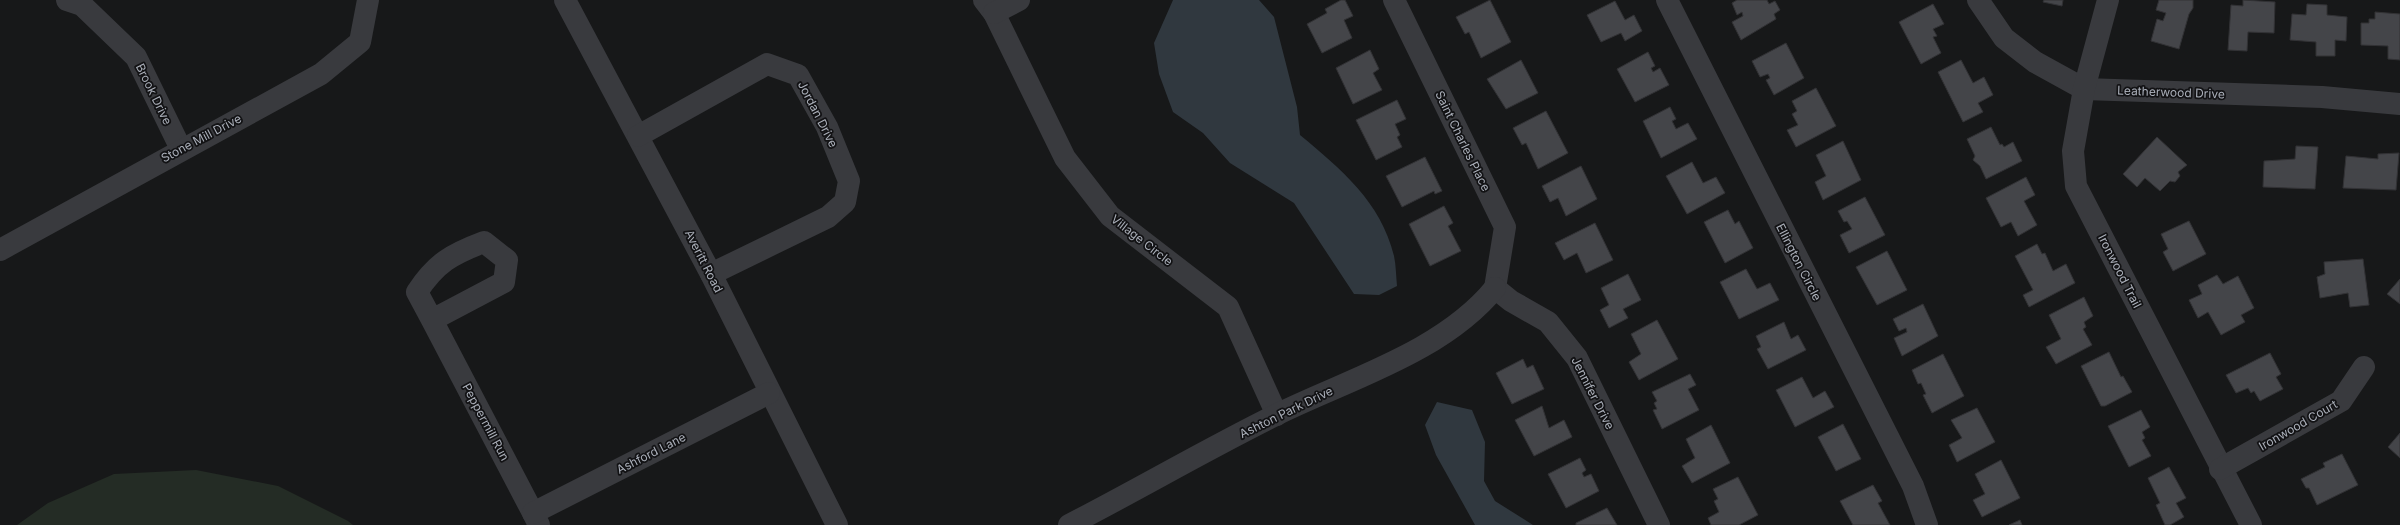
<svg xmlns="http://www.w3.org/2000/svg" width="2400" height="525" viewBox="0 0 2400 525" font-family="Inter,sans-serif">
<rect width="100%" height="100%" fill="#171819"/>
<polygon fill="#242c25" points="196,470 278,486 348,521 353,525 17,525 48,503 114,474"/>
<g fill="#30383f">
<path d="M 1173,0 L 1259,0 L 1274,17 L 1297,107 L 1300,135 C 1341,169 1381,202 1394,256 C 1396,265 1396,276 1397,286 L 1379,295 L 1354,294 L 1294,203 L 1230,163 L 1203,133 L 1173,112 L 1159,74 L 1154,43 Z"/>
<polygon points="1437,402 1472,410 1485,442 1484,481 1495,501 1533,525 1475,525 1436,455 1425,425"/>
</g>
<g fill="#444549" stroke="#323235">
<polygon points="1341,0 1345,0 1353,16 1344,20 1352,38 1322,53 1307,24 1327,13 1325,9"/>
<polygon points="1490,0 1511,42 1481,58 1469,32 1465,34 1456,17"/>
<polygon points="1737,0 1767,0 1769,4 1775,1 1780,10 1774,14 1776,19 1741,40 1732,22 1743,16 1742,12 1737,15 1732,3"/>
<polygon points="2044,0 2063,0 2062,6 2043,2"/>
<polygon points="2159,0 2193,0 2193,8 2189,14 2179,49 2151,41 2157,19 2163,21 2166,13 2156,10"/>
<polygon points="2243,0 2275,2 2274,33 2248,32 2247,51 2228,50 2231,5 2243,6"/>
<polygon points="1615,1 1625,20 1634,15 1642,31 1625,41 1621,33 1601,42 1587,15"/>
<polygon points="1933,4 1944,24 1933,29 1937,36 1933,37 1941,53 1921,64 1899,22"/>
<polygon points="2307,4 2327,5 2327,15 2347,17 2346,41 2335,40 2335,56 2316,56 2316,42 2290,40 2292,14 2306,15"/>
<polygon points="2375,12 2400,14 2400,60 2388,59 2388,46 2361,45 2361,23 2369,23 2369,19 2375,19"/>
<polygon points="1786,43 1804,78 1774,95 1766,80 1770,78 1768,74 1760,77 1752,61"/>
<polygon points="1370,50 1379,69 1373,73 1382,90 1353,104 1336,68"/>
<polygon points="1648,52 1655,66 1651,68 1653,72 1660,68 1669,85 1635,102 1617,69"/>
<polygon points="1521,60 1538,93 1506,109 1487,79"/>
<polygon points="1961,60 1973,83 1984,77 1993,95 1978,103 1983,112 1963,122 1938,72"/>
<polygon points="1816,88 1836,126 1796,147 1787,130 1798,125 1792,114 1797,111 1792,101"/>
<polygon points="1397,100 1406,119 1395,124 1400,135 1397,137 1402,147 1376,160 1356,120"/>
<polygon points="1670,107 1676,119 1672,121 1676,129 1688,123 1697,139 1661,158 1643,121"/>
<polygon points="1546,111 1568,153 1538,169 1526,143 1522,145 1513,128"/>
<polygon points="1991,127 2000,145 2002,144 2004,147 2013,142 2022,161 1986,179 1980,166 1973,160 1975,156 1967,139"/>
<polygon points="2157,137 2187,165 2178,172 2180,176 2175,182 2170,181 2160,191 2145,178 2137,187 2123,174"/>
<polygon points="1843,141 1861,180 1823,200 1815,182 1826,176 1816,155"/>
<polygon points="2296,146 2318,147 2315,189 2263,187 2264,161 2295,159"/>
<polygon points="2399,153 2396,190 2343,188 2346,156 2378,159 2378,154"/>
<polygon points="1425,157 1442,191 1435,194 1434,191 1402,207 1386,176"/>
<polygon points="1692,162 1703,183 1716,177 1725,193 1687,214 1666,176"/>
<polygon points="1581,166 1597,199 1566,216 1558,198 1550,202 1542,186"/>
<polygon points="2026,177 2035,195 2024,201 2037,225 2018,236 2011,222 2001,227 1986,198"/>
<polygon points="1865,197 1885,235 1849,253 1840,235 1852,229 1847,221 1844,222 1838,211"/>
<polygon points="1444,206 1453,223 1448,226 1461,251 1430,266 1409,224"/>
<polygon points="1728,210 1735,224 1739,221 1753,248 1725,263 1704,222"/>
<polygon points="2189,221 2206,254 2173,271 2163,252 2168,249 2161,234"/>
<polygon points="1595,223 1613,260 1586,273 1577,253 1564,260 1555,243"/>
<polygon points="2037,244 2042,254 2045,253 2053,271 2066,264 2075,283 2029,307 2023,295 2033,290 2015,256"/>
<polygon points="1887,251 1907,290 1877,305 1856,267"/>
<polygon points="2363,259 2369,305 2350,307 2348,293 2320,298 2317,277 2325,274 2324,262"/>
<polygon points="1746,269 1757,289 1770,283 1779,300 1739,319 1720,282"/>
<polygon points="1628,274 1641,300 1623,309 1628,318 1609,328 1600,310 1609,305 1601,288"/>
<polygon points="2217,275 2223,284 2238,276 2254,308 2241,315 2245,322 2221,335 2208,312 2198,318 2189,300 2202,294 2198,285"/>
<polygon points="2400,279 2400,304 2387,294"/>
<polygon points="2084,297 2093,316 2084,322 2086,327 2083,329 2092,345 2056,364 2046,347 2061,339 2049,315"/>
<polygon points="1923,304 1938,336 1902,356 1894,338 1907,332 1906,328 1899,331 1893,319"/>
<polygon points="1657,320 1678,359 1639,380 1629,362 1641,354 1631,334"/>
<polygon points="1784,322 1791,339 1798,335 1806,350 1768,369 1757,349 1761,347 1756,336"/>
<polygon points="2109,352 2121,377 2123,376 2132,392 2105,406 2101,406 2081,366"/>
<polygon points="2270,353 2281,374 2276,377 2283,389 2260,401 2254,391 2251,393 2248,388 2236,393 2226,375"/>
<polygon points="1943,354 1964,396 1932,413 1923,395 1926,394 1921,383 1918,384 1912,370"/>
<polygon points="1523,359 1527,368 1533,365 1544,389 1512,404 1496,373"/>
<polygon points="1690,374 1696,385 1688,389 1699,410 1662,429 1653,410 1657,409 1654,403 1657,401 1652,392"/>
<polygon points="1802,377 1813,398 1825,391 1834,407 1795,427 1776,390"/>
<polygon points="1542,406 1549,428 1564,420 1572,437 1534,456 1515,420"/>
<polygon points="1977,408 1995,442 1957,462 1949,445 1962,438 1951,420"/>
<polygon points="2141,410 2150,427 2142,432 2145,438 2142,440 2151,456 2129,467 2108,426"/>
<polygon points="1843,424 1861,459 1836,471 1818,437"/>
<polygon points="1711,425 1730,463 1692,483 1682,466 1695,458 1686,439"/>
<polygon points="2400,433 2400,458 2388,447"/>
<polygon points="2342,454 2358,485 2317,505 2309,488 2306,488 2301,479 2325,467 2323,463"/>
<polygon points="1580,458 1586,470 1582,473 1584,477 1591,474 1599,491 1566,508 1548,474"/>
<polygon points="2001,460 2020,498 1982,517 1973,500 1985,494 1975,474"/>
<polygon points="2169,467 2186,498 2176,503 2184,517 2170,525 2165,525 2156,505 2160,503 2148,478"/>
<polygon points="1738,477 1758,515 1739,525 1711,525 1708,518 1719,512 1714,501 1718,499 1713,489"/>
<polygon points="1873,485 1882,501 1878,503 1890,525 1853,525 1840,501"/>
<polygon points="1607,508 1617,525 1576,525 1576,523"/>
<polygon points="2020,520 2022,525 2009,525"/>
</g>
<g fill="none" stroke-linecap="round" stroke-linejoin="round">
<g stroke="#393a3e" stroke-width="22">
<polyline points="67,0 82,5 136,57 181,149"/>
<polyline points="565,0 711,274 837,525"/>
<polyline points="984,0 994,13 1065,158 1110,216 1228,307 1277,415"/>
<polyline points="1394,0 1505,227 1495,288"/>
<polyline points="1667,0 1913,486 1927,525"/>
<polyline points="1978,0 2004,38 2035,62 2084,89 2322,97 2400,104"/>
<polyline points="2108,0 2084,89 2073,151 2076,186 2251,525"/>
<polyline points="994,13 1019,0"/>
<polyline points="638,136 767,64 798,75 827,127 849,181 845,202 828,217 711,274"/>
<polyline points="0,250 321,74 360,42 368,0"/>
<polyline points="1495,288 1511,301 1548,322 1577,358 1659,525"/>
<path d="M 432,320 L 504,282 L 507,260 L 484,242 C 452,254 436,263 417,292 L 432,320 L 533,513 L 539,525"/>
<polyline points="2220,469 2341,401 2364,367"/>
<polyline points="533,513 769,393"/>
<path d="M 1069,525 C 1139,489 1207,449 1278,414 C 1349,379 1443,352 1495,288"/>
</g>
</g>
<g text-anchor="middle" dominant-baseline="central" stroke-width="3.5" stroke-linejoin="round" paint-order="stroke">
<g font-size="12" fill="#aaafb9" stroke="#121214">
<text transform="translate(2171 92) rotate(2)">Leatherwood Drive</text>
<text transform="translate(154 94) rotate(64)">Brook Drive</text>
<text transform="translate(818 114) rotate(63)">Jordan Drive</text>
<text transform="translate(201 138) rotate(-28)">Stone Mill Drive</text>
<text transform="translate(1463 141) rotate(64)">Saint Charles Place</text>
<text transform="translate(1142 240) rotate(38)">Village Circle</text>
<text transform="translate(704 261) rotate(63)">Averitt Road</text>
<text transform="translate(1799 262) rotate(63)">Ellington Circle</text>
<text transform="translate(2120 271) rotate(63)">Ironwood Trail</text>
<text transform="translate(1593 393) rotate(63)">Jennifer Drive</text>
<text transform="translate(1286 412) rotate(-26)">Ashton Park Drive</text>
<text transform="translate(486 422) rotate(62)">Peppermill Run</text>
<text transform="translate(2298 425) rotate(-30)">Ironwood Court</text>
<text transform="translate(651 453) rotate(-27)">Ashford Lane</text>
</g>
</g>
</svg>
